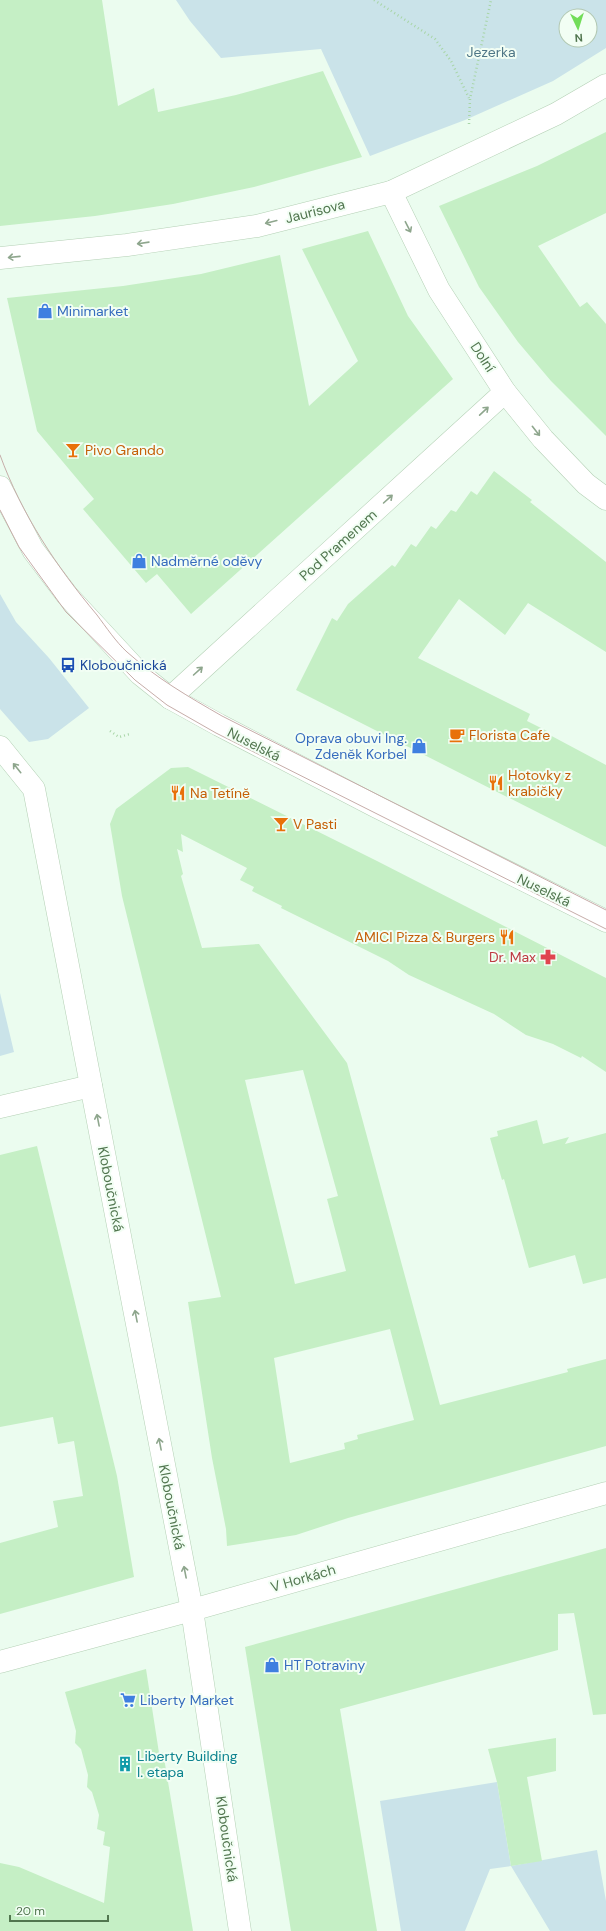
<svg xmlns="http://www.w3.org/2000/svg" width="606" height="1931" viewBox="0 0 606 1931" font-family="'DM Sans',sans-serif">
<rect width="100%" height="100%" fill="#ebfcef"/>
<g fill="#cae3e9" fill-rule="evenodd">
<path d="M 176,0 L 606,0 L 606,48 L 553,81 L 465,120 L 370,156 L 321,49 L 221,58 L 190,21 ZM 566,16 L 590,16 L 590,40 L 566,40 Z"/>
<polygon points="0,594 16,622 49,658 89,708 48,739 29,742 0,709"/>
<polygon points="0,993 14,1052 0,1056"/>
<polygon points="497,1782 511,1866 597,1850 606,1901 606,1931 550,1931 511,1866 490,1869 465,1931 401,1931 380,1801"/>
</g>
<g fill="#c5efc5" fill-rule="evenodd">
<polygon points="0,0 102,0 118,106 154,88 158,112 236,95 323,71 362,157 254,187 173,204 95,216 0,226"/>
<polygon points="606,132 606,213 538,246 580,307 587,302 606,324 606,436 551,381 518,342 479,287 439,206 537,166"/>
<polygon points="368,231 408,316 453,379 191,614 157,574 146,583 83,509 94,499 37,431 7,298 123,286 201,274 280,255 309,406 358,361 302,249"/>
<polygon points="494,471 532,500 530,502 606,562 606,652 528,603 505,635 459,599 418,658 530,714 527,721 547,731 546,733 606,765 606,847 296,690 332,618 337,621 348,604 392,565 395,567 411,544 416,547 431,526 436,529 451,510 456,512 471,491 477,495"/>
<path d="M 188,767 L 377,861 L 606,978 L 606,1072 L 582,1056 L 581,1058 L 553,1044 L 526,1035 L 494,1014 L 409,975 L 388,961 L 281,908 L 282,906 L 252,891 L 254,887 L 240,880 L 247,868 L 181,834 L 183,852 L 177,849 L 183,874 L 181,876 L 202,948 L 259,944 L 347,1063 L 440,1405 L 568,1372 L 567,1369 L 606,1359 L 606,1446 L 348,1518 L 296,1535 L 227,1546 L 226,1529 L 212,1458 L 188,1302 L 221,1297 L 122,896 L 110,824 L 116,809 L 171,768 ZM 303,1070 L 338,1196 L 327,1199 L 346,1271 L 295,1284 L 245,1080 ZM 390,1329 L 414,1420 L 357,1435 L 358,1439 L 344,1443 L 345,1449 L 290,1463 L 274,1358 Z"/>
<polygon points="537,1120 543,1144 569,1137 565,1144 606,1133 606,1278 583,1284 575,1255 529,1268 504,1179 502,1180 490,1138 498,1136 497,1131"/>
<polygon points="37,1146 117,1476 134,1577 0,1614 0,1543 58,1527 53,1501 83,1496 74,1441 58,1444 53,1417 0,1427 0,1155"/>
<polygon points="606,1548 606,1714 593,1715 574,1613 558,1614 558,1650 340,1709 377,1931 291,1931 245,1647"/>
<polygon points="146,1669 159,1753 163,1752 193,1931 0,1931 0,1863 19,1867 104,1903 110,1847 103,1845 105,1832 97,1829 99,1815 92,1792 87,1787 88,1775 81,1749 75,1743 76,1731 65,1692"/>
<polygon points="556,1738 556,1771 527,1777 542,1861 511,1866 497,1782 488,1749"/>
</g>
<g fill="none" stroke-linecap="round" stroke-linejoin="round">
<defs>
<g id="minor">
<polyline points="391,192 439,290 505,392 543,439 586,484 606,499"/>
<polyline points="0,258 127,245 257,226 391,192 556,114 606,85"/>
<polyline points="170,698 505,392"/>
<polyline points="0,747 34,789 192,1610 240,1931"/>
<polyline points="0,1107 91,1086"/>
<polyline points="0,1662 192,1610 606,1493"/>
</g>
<polyline id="tertiary" points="0,487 33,550 67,595 140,674 170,698 219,725 377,807 606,921"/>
</defs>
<use href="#minor" stroke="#b4d0b5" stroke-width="23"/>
<use href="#tertiary" stroke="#b4d0b5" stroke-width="23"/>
<g stroke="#a8d5a7" stroke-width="2.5" stroke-dasharray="1 3" stroke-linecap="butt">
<polyline points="374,0 435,39 451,61 469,98"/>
<polyline points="469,124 470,99 491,0"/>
<polyline points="110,731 119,737 130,734"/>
</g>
<use href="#minor" stroke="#fff" stroke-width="22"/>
<use href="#tertiary" stroke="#fff" stroke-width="22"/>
<g stroke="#c6ada9" stroke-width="1">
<path d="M 0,455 C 22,515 56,566 97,615 C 106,627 116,642 127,652 C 156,678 189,697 222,716 L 606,910"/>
<polyline points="0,510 19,547 66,612 135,680 167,705 216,733 606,929"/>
</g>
</g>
<defs><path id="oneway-shaft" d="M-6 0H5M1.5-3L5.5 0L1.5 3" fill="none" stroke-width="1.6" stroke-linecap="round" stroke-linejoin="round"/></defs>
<g stroke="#8ea68d">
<use href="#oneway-shaft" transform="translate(271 222) rotate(166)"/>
<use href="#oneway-shaft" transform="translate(408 227) rotate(63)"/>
<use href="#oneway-shaft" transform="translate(143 243) rotate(172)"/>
<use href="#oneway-shaft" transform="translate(14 257) rotate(174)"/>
<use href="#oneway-shaft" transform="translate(484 411) rotate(-43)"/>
<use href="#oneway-shaft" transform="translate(536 431) rotate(52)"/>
<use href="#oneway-shaft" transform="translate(388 499) rotate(-42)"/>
<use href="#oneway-shaft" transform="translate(198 671) rotate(-42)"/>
<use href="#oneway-shaft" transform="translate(17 768) rotate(-129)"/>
<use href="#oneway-shaft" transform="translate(98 1120) rotate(-101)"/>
<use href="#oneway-shaft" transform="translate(136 1316) rotate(-101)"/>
<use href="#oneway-shaft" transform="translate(160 1444) rotate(-101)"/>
<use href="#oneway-shaft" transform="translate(185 1572) rotate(-101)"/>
</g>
<defs>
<symbol id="shop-bare" viewBox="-9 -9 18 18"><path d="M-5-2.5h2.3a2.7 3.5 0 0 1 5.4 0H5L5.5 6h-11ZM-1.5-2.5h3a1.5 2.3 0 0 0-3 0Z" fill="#3f7fe0" stroke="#f2fef4" stroke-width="2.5" paint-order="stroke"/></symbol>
<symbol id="bar-bare" viewBox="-9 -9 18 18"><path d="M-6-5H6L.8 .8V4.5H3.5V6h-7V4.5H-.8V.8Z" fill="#e8710a" stroke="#f2fef4" stroke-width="2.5" paint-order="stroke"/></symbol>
<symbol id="bus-bare" viewBox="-9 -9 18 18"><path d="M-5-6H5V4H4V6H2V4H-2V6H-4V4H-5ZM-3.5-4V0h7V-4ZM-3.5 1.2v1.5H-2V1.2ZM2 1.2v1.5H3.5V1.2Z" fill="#1a4fb4" stroke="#f2fef4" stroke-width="2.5" paint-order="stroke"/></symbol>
<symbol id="cafe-bare" viewBox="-9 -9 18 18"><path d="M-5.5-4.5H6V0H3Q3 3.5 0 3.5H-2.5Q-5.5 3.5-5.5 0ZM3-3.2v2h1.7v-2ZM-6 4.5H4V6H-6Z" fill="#e8710a" stroke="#f2fef4" stroke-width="2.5" paint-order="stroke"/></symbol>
<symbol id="restaurant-bare" viewBox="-9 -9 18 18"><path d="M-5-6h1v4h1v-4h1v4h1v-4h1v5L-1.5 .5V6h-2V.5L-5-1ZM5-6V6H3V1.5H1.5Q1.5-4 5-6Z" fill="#e8710a" stroke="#f2fef4" stroke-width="2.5" paint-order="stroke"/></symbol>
<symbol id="pharmacy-bare" viewBox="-9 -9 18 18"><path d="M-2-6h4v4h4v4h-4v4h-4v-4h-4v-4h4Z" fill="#e0444e" stroke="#f2fef4" stroke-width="2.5" paint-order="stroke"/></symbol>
<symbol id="supermarket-bare" viewBox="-9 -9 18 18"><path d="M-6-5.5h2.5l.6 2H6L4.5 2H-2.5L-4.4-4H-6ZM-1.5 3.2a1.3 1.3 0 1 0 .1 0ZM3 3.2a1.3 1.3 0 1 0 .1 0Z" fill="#3f7fe0" stroke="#f2fef4" stroke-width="2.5" paint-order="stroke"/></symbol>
<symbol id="building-bare" viewBox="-9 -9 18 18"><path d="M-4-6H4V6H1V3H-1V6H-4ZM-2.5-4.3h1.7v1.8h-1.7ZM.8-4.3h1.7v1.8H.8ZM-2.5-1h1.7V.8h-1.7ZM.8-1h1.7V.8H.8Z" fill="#0f9aa8" stroke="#f2fef4" stroke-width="2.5" paint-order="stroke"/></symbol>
</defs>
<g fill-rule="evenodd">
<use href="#shop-bare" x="34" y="300" width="22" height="22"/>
<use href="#bar-bare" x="62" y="439" width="22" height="22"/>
<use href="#shop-bare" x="128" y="550" width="22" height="22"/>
<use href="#bus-bare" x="57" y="654" width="22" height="22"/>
<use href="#cafe-bare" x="446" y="724" width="22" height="22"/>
<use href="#shop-bare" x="408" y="735" width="22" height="22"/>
<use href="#restaurant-bare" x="485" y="772" width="22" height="22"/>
<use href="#restaurant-bare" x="167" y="782" width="22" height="22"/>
<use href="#bar-bare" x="270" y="813" width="22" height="22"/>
<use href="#restaurant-bare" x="496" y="926" width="22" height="22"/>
<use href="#pharmacy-bare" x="537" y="946" width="22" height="22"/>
<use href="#shop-bare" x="261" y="1654" width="22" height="22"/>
<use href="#supermarket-bare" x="117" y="1689" width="22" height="22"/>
<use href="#building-bare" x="114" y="1753" width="22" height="22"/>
</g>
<g text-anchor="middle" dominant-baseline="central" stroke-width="4" stroke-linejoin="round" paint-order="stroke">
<g font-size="14" fill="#4e7686" stroke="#f2fef4">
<text x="491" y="52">Jezerka</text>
</g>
<g font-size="14" fill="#51764f" stroke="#f2fef4">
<text transform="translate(315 211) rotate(-14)">Jaurisova</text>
<text transform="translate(483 357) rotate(57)">Dolní</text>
<text transform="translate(338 545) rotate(-42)">Pod Pramenem</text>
<text transform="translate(254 744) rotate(27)">Nuselská</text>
<text transform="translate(544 890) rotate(26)">Nuselská</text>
<text transform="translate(111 1189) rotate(79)">Kloboučnická</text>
<text transform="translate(172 1507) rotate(79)">Kloboučnická</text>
<text transform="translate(303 1578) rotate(-16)">V Horkách</text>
<text transform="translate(227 1839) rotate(82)">Kloboučnická</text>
</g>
<g font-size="14" fill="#366cbe" stroke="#f2fef4" text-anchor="start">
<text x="57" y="311">Minimarket</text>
<text x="151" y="561">Nadměrné oděvy</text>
<text x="407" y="738" text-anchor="end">Oprava obuvi Ing.<tspan x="407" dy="16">Zdeněk Korbel</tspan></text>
<text x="284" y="1665">HT Potraviny</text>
<text x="140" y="1700">Liberty Market</text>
</g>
<g font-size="14" fill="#c56008" stroke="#f2fef4" text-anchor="start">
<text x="85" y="450">Pivo Grando</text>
<text x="469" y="735">Florista Cafe</text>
<text x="508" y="775">Hotovky z<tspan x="508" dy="16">krabičky</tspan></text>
<text x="190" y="793">Na Tetíně</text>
<text x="293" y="824">V Pasti</text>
<text x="495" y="937" text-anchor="end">AMICI Pizza &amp; Burgers</text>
</g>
<g font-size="14" fill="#164399" stroke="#f2fef4" text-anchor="start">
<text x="80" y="665">Kloboučnická</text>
</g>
<g font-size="14" fill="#be3a42" stroke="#f2fef4" text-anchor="end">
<text x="536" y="957">Dr. Max</text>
</g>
<g font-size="14" fill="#0d838f" stroke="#f2fef4" text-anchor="start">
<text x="137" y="1756">Liberty Building<tspan x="137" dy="16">I. etapa</tspan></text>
</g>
</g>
<g transform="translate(578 28) rotate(176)"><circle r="19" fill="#f2fef4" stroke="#b2c8b2"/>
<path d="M0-3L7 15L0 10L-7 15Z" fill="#72dd59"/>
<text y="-6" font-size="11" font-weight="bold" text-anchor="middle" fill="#51764f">N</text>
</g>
<path d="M10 1915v6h98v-6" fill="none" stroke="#51764f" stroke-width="2"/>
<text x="16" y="1915" font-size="12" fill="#51764f" stroke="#f2fef4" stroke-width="3" paint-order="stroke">20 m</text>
</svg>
